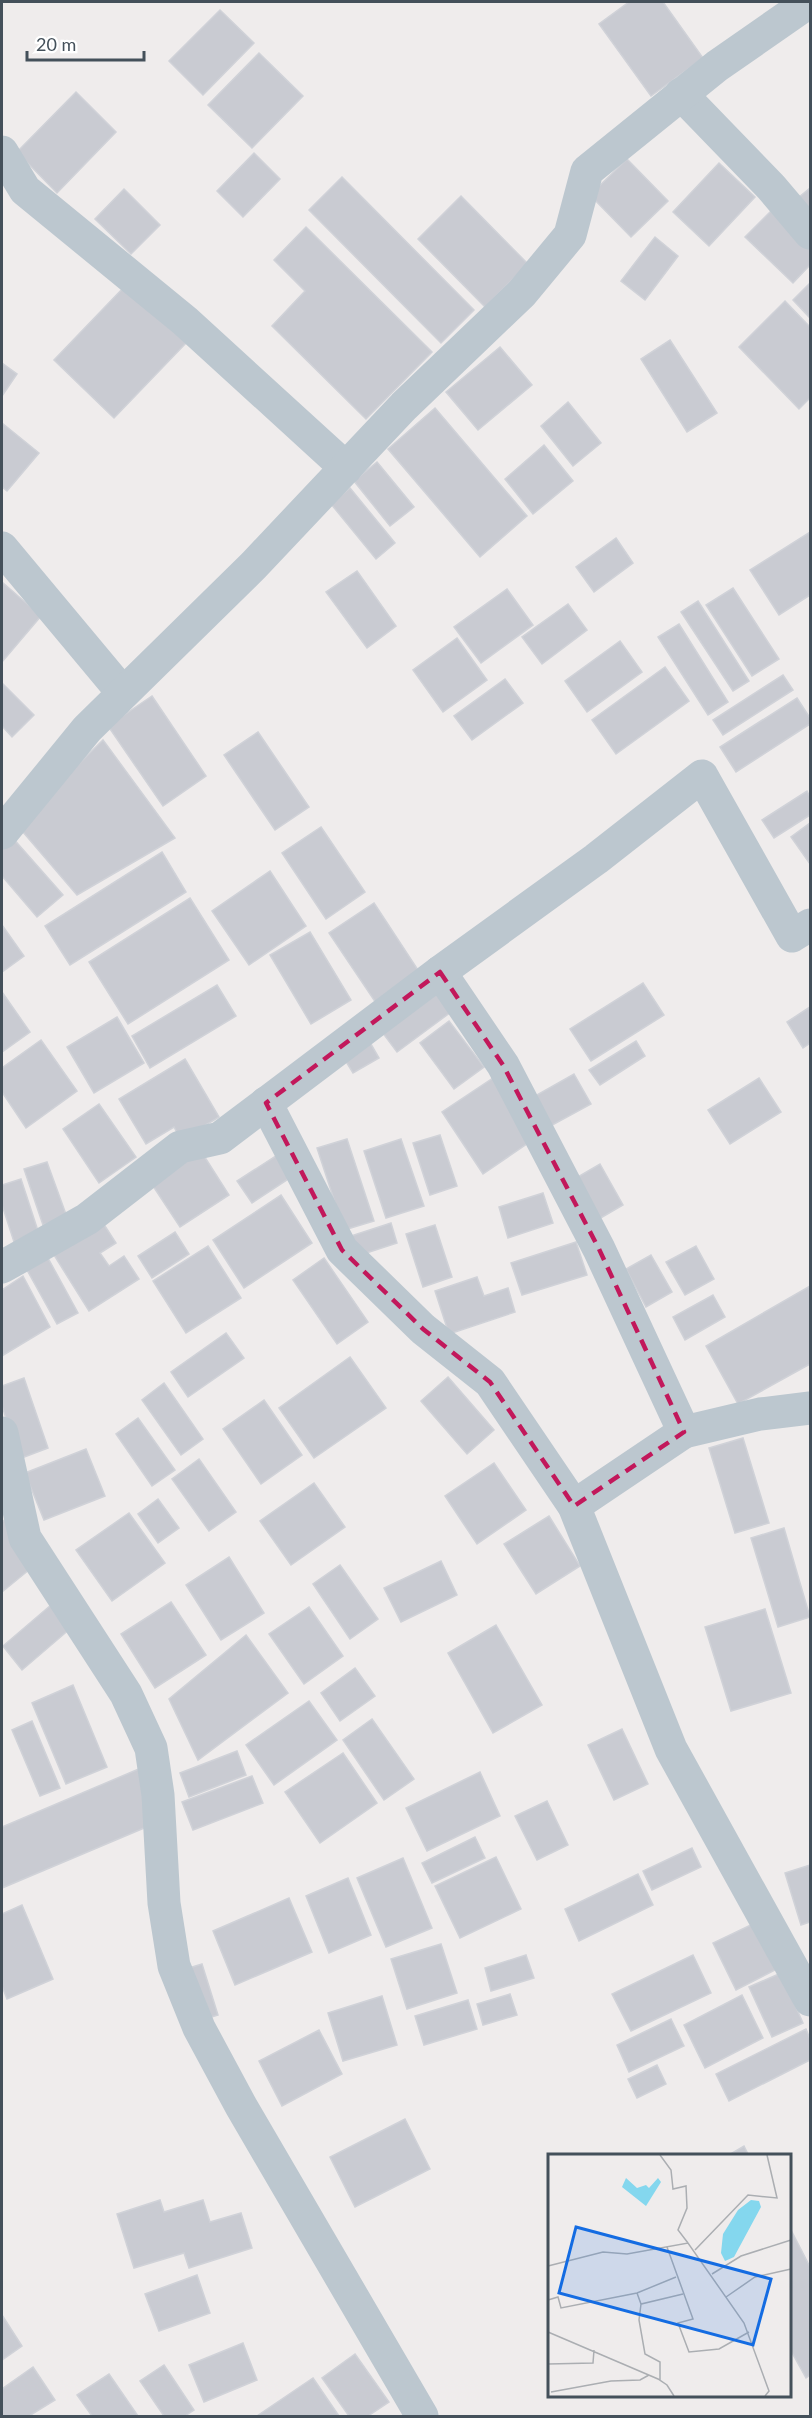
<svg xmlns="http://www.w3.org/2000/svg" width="812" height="2418" viewBox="0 0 812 2418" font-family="Lato,sans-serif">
<rect width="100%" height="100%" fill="#efecec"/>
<g fill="#c9cbd2" stroke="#d0d2d8" stroke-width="1.5">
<polygon points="629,2 663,2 703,58 651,96 599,24"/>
<polygon points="220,10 254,43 203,95 169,61"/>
<polygon points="259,53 303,96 252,148 208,105"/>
<polygon points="76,92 116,132 57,193 17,152"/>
<polygon points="254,153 280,179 243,217 217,191"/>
<polygon points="627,159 668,201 631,237 590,195"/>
<polygon points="719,163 755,197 709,246 673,212"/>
<polygon points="342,177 474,310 441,343 309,210"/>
<polygon points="810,188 810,211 799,197"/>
<polygon points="124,189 160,225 131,254 95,219"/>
<polygon points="461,196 528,264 485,307 418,239"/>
<polygon points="771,211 810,249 810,265 793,283 745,237"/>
<polygon points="306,227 432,352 366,419 272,326 305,291 274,260"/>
<polygon points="655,237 678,256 645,300 621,281"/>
<polygon points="810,283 810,318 793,300"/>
<polygon points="126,285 186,343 114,418 54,360"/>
<polygon points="785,301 810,327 810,398 799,409 739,347"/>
<polygon points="670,340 717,413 687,432 641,359"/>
<polygon points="500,347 532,385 478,430 446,392"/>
<polygon points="2,363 17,374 2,396"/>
<polygon points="568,402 601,443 573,466 541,426"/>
<polygon points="435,408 527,516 480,557 388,449"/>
<polygon points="2,423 39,453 7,491 2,487"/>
<polygon points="544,445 573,481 533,514 505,479"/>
<polygon points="377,462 414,507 390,526 354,481"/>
<polygon points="350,488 395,543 376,559 331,504"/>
<polygon points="810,532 810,595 779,615 750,570"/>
<polygon points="616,538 633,563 594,592 576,567"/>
<polygon points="357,571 396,626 367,648 326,592"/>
<polygon points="2,582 41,616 2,662"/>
<polygon points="733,588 779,659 752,676 706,605"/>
<polygon points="507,589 533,625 481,663 454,627"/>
<polygon points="698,601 749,681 733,691 681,612"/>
<polygon points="568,604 587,630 542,664 522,637"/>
<polygon points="679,624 728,702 708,715 658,637"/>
<polygon points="457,638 487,680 443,712 413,670"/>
<polygon points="620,641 642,672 587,712 565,681"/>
<polygon points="665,667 689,701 616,754 592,720"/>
<polygon points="783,675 793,690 723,735 713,720"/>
<polygon points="505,679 523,703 472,740 454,716"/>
<polygon points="2,683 34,715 12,737 2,726"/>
<polygon points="152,696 206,776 163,806 108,726"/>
<polygon points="797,698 810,718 810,724 736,772 720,747"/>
<polygon points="258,732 309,807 275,830 224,755"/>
<polygon points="103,740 175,838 77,895 17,825"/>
<polygon points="807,791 810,797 810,815 774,838 762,820"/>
<polygon points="810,823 810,864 791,837"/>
<polygon points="321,827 365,892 326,919 282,853"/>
<polygon points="11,836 63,895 37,917 2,876 2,844"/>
<polygon points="162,852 186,892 70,965 45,926"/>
<polygon points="270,871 306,926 249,965 212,911"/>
<polygon points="190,898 229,960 128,1024 89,962"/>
<polygon points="374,903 420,973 376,1003 329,933"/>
<polygon points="2,925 24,956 2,972"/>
<polygon points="310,932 351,1000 311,1024 270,955"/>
<polygon points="643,983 664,1015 591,1061 570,1029"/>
<polygon points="217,985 236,1016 150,1068 132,1036"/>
<polygon points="433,988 451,1012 397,1052 379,1028"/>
<polygon points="2,992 30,1032 2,1052"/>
<polygon points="810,1007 810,1043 803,1048 787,1022"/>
<polygon points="117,1017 144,1063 94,1093 67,1047"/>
<polygon points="449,1021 484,1067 454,1089 420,1043"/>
<polygon points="368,1039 379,1058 353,1073 342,1055"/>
<polygon points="41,1040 77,1091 26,1128 2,1092 2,1068"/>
<polygon points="636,1041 645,1056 600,1085 589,1070"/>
<polygon points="185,1059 219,1117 181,1140 174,1127 146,1144 119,1099"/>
<polygon points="574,1074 591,1104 545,1129 528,1100"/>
<polygon points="496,1076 537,1137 483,1174 442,1112"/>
<polygon points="759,1078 781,1112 730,1144 708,1110"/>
<polygon points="99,1104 136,1157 99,1183 63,1129"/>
<polygon points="440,1135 457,1186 430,1195 413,1143"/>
<polygon points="347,1139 374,1221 344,1230 317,1148"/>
<polygon points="401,1139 424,1206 386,1218 364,1151"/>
<polygon points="199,1148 229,1195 180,1227 149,1180"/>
<polygon points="285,1150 299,1172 252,1203 237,1181"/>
<polygon points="47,1162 67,1217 43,1225 24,1169"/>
<polygon points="600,1164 623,1205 599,1219 576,1178"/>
<polygon points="21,1179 41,1240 16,1248 2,1205 2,1185"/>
<polygon points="543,1193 553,1223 508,1238 499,1207"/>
<polygon points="281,1195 312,1243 244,1288 213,1240"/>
<polygon points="103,1223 116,1243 100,1253 109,1266 124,1256 139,1279 89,1311 54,1255"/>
<polygon points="391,1223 397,1243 354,1257 348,1237"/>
<polygon points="435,1225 452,1277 423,1287 406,1234"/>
<polygon points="175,1232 189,1254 152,1278 138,1256"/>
<polygon points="576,1242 587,1275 522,1295 511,1263"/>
<polygon points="208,1246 241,1298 186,1333 153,1281"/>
<polygon points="696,1246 714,1279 685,1295 666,1262"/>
<polygon points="651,1255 672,1292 646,1307 626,1269"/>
<polygon points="48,1258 78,1313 57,1324 27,1270"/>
<polygon points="324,1258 368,1322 337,1344 293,1280"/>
<polygon points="23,1276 50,1327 2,1356 2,1290"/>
<polygon points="477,1277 484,1296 508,1288 515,1312 449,1334 435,1291"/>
<polygon points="810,1286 810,1364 738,1404 706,1346"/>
<polygon points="713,1295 725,1317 685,1340 673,1317"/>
<polygon points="226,1333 244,1358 188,1397 171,1372"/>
<polygon points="350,1357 386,1408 314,1458 279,1408"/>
<polygon points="448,1377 494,1430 467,1454 421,1401"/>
<polygon points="24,1378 48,1448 19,1459 2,1406 2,1386"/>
<polygon points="164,1383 203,1439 181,1455 142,1400"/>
<polygon points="264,1400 302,1455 261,1484 223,1429"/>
<polygon points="138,1418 175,1470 152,1486 116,1434"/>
<polygon points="743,1438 769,1523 735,1533 709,1448"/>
<polygon points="86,1449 105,1496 44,1520 25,1473"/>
<polygon points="199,1459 236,1512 209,1531 172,1479"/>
<polygon points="494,1463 526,1510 477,1544 445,1496"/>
<polygon points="314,1483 345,1527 291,1565 260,1521"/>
<polygon points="158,1499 179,1528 158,1543 138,1514"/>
<polygon points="12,1513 46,1556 2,1592 2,1522"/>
<polygon points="129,1513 165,1563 112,1601 76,1550"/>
<polygon points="549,1516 580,1566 536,1594 504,1544"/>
<polygon points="784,1528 810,1617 778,1627 751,1538"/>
<polygon points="229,1557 264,1613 221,1640 186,1585"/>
<polygon points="441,1561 457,1595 401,1622 384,1588"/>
<polygon points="340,1565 378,1619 350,1639 313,1584"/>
<polygon points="58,1599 78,1622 22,1670 3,1646"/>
<polygon points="171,1602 206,1655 155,1688 121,1634"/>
<polygon points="309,1607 343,1656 304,1684 269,1634"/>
<polygon points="765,1609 791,1693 731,1711 705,1627"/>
<polygon points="496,1625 542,1705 493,1733 448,1653"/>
<polygon points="246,1635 288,1693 198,1760 169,1699"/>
<polygon points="355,1668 375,1696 340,1721 321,1693"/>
<polygon points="73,1685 107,1767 66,1784 32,1703"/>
<polygon points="309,1701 337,1740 274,1785 246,1745"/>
<polygon points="372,1719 414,1779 384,1800 343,1740"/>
<polygon points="32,1721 60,1788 40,1796 12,1730"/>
<polygon points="622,1729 648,1784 614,1800 588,1745"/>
<polygon points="237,1751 246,1775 189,1797 180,1773"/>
<polygon points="343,1753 377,1803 320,1843 285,1792"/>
<polygon points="141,1768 163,1820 2,1888 2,1827"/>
<polygon points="480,1772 500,1816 427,1851 406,1808"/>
<polygon points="252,1776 263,1803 193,1830 182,1802"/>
<polygon points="547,1801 568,1845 537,1860 515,1816"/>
<polygon points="475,1837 485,1858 432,1883 422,1863"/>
<polygon points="692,1848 701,1867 652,1890 643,1871"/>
<polygon points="496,1857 521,1909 460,1938 435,1886"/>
<polygon points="403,1858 432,1928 386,1947 357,1878"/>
<polygon points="810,1865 810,1922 801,1925 785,1873"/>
<polygon points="638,1874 653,1905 579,1941 565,1909"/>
<polygon points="348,1878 371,1935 329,1953 306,1896"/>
<polygon points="289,1898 312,1952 235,1985 213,1931"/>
<polygon points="22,1905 53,1979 7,1999 2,1986 2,1914"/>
<polygon points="757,1922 779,1968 736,1990 713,1943"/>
<polygon points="441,1944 457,1993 407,2009 391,1959"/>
<polygon points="526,1955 534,1978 491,1991 485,1968"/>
<polygon points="693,1955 711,1993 631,2031 612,1994"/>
<polygon points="202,1964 218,2015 192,2023 176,1972"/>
<polygon points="781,1973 803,2023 772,2037 749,1987"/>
<polygon points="510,1994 517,2015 483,2025 477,2004"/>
<polygon points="742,1995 763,2038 705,2068 684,2025"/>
<polygon points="382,1996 397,2045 343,2061 328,2013"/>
<polygon points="468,2000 477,2029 424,2045 415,2016"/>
<polygon points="671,2019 684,2046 629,2072 617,2045"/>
<polygon points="806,2029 810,2039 810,2060 729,2101 716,2074"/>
<polygon points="319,2030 342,2074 282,2106 259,2061"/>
<polygon points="657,2065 666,2084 637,2098 628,2079"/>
<polygon points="405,2119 430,2169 355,2207 330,2157"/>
<polygon points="744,2146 749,2156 727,2156"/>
<polygon points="160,2200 164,2212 203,2200 210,2222 241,2213 252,2248 189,2268 184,2253 134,2268 117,2214"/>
<polygon points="790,2228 810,2267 810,2375 806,2378 790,2349"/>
<polygon points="197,2275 210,2313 159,2331 145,2294"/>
<polygon points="2,2315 22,2346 2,2360"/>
<polygon points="243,2343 257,2380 204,2402 189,2365"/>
<polygon points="355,2354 389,2402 368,2416 349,2416 322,2378"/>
<polygon points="164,2365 194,2410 185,2416 164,2416 140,2381"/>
<polygon points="33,2367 55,2400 29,2416 2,2416 2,2389"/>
<polygon points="109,2374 138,2416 92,2416 77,2395"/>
<polygon points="313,2378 339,2416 257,2416"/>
</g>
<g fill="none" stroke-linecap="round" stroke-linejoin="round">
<g stroke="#bcc7cf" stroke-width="33">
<polyline points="681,94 771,187 810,233"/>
<polyline points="2,152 25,190 185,321 346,468"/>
<polyline points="2,548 123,693"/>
<polyline points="2,833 87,729 254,565 404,406 522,293 570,235 587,171 717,66 809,2"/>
<polyline points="440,972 503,1065 599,1249 684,1432 574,1506"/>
<polyline points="266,1103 342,1250 423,1329 490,1382 574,1506 671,1749 810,2000"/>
<polyline points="2,1267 87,1219 180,1147 220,1138 440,972 596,859 702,776 792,936 810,925"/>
<polyline points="684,1432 760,1414 810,1408"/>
<polyline points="2,1433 25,1538 126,1694 151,1748 158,1795 164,1903 174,1966 199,2028 241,2106 422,2416"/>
</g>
</g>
<path fill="none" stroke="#c2185b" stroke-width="4.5" stroke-dasharray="12 8" stroke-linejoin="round" d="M 440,972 L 503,1065 L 599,1249 L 684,1432 L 574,1506 L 490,1382 L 423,1329 L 342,1250 L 266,1103 Z"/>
<g transform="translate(548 2154)">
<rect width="243" height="243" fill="#efecec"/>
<path d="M 78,24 L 89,34 L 98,31 L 101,34 L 110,24 L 113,28 L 98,52 L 74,33 ZM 203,46 L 211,47 L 213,53 L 186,103 L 177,107 L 173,99 L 175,80 L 190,56 Z" fill="#84d7ee"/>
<path fill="none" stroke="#abaeb2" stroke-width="1.5" d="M 112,1 L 123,16 L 125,35 L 138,32 L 139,54 L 130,76 L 140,89M 119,93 L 145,165 L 130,169 L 141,198 L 171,195 L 201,178M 147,96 L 200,41 L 229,44 L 219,1M 0,112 L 55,98 L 79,100 L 140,89 L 196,169 L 221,237 L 217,242M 164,120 L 193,102 L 243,86M 89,139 L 93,150 L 135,140M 178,143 L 207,123 L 243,115M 0,146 L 10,143 L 13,154 L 89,139 L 128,123M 93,150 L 91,166 L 97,200 L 112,208 L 112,226M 0,178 L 110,225 L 119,231 L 126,242M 0,210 L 45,209 L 46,196M 3,238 L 63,227 L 92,226 L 101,221"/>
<path fill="#146ce2" fill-opacity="0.15" stroke="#146ce2" stroke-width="3" d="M 28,73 L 223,125 L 205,191 L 11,139 Z"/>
<rect width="243" height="243" fill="none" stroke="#44505a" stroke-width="3"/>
</g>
<rect width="812" height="2418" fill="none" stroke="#44505a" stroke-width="6"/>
<path d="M27 51v9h117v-9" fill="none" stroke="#44505a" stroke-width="3"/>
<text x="36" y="51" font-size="18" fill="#44505a" stroke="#ffffff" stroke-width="4.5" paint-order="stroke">20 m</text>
</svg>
